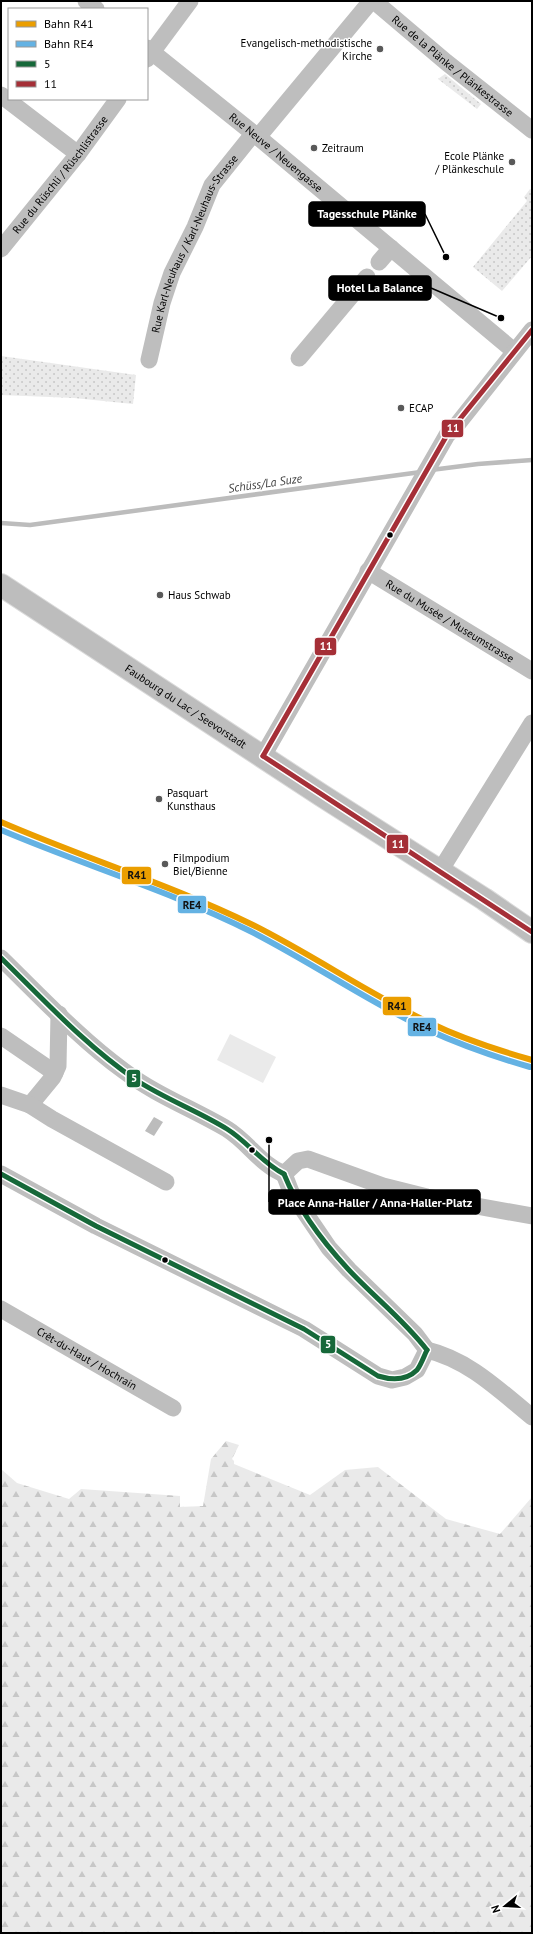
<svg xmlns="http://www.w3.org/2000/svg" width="533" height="1934" viewBox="0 0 533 1934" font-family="'PT Sans',sans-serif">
<defs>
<pattern id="green-dots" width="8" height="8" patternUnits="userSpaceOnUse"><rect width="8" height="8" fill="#eaeaea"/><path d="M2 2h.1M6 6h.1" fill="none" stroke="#c7c7c7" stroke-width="1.8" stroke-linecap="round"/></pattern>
<pattern id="forest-firs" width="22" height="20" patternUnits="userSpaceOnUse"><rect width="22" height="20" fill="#eaeaea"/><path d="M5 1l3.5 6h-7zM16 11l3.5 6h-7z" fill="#c7c7c7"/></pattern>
</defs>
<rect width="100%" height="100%" fill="#fff"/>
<g fill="url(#green-dots)">
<polygon points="445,74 481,104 477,109 438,79"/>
<polygon points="530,189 532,190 532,256 502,291 473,267 527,201 524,197"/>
<polygon points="1,356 136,375 133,404 74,398 1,395"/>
</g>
<polygon fill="url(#forest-firs)" points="226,1441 239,1445 232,1459 234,1461 234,1464 310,1495 345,1470 378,1467 446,1519 500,1534 532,1497 532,1933 1,1933 1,1469 17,1483 69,1499 81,1489 180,1496 180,1507 203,1506 211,1459"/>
<polygon fill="#eaeaea" points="230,1034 276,1057 263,1083 217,1060"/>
<polygon fill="#bcbcbc" points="154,1117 163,1122 154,1136 145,1131"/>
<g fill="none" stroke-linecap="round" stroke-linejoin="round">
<g stroke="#bcbcbc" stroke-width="4.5">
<polyline points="431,470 478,464 532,460"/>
<polyline points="1,523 30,525 421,472"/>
</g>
<defs>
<g id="primary">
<path id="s7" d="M 1,585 L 321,795 L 484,899 L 532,932"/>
</g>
</defs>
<use href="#primary" stroke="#dbdbdb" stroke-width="24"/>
<g stroke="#bebebe" stroke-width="17">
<polyline points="86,1 96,9"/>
<path id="s1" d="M 374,1 L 446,62 L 532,130"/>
<path id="s2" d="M 147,48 L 258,137 L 514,351"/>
<polyline points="147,59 190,1"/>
<polyline points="1,95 78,154"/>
<polyline points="258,137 371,1"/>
<path id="s3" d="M 1,249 L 78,154 L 118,99"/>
<polyline points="379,262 391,248"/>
<polyline points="299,358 367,277"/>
<path id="s4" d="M 149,360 L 162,303 L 172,273 L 195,227 L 212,185 L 253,134"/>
<path id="s5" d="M 368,571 L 532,671"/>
<polyline points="263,756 447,435 456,426 532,330"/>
<polyline points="440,871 532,723"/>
<path d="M 1,958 C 41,997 80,1039 124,1071 C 156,1095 193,1109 227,1129 C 248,1142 261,1165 284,1174"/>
<polyline points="1,1036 55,1073"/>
<polyline points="1,1095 30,1105 53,1077 58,1066 59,1014"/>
<polyline points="30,1105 52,1119 166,1182"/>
<polyline points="1,1174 96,1226 304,1329 378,1376 392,1380 405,1377 417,1370 427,1350"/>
<polyline points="284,1174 298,1161 308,1159 383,1186 427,1197 532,1216"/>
<polyline points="284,1174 291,1192 329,1248 349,1270 415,1334 427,1350"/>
<path id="s6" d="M 1,1309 L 173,1408"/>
<path d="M 427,1350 C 469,1360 500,1391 532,1417"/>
</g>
<use href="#primary" stroke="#bdbdbd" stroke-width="22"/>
<defs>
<g id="bus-1">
<path d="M 1,958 C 44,1000 86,1046 136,1080 C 165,1099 198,1111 227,1129 C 248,1142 262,1163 284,1174"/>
<path d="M 1,1174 L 96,1226 L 304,1329 L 378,1376 C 391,1380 406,1381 417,1370 C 421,1365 424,1356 427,1350"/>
<path d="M 284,1174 C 298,1209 323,1242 348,1269 C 374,1297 404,1320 427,1350"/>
</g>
<g id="bus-2">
<polyline points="263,756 447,435 532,330"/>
<polyline points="263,756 532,932"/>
</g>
</defs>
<use href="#bus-1" stroke="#fff" stroke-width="8"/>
<use href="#bus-2" stroke="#fff" stroke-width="8"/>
<use href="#bus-1" stroke="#166839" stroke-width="5"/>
<use href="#bus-2" stroke="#a52f37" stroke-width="5"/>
<defs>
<path id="rail-1" d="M 1,822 C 84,858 171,885 253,925 C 313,955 369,994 430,1023 C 463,1039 497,1050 532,1060"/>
<path id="rail-2" d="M 1,830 C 83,865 170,891 250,931 C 311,962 367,1001 428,1030 C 461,1045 495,1057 530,1067"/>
</defs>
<use href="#rail-1" stroke="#fff" stroke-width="9"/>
<use href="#rail-2" stroke="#fff" stroke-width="9"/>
<use href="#rail-1" stroke="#eb9e00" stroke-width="6"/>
<use href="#rail-2" stroke="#64b2e3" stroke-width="6"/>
</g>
<g fill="#595959" stroke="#fff" stroke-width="1.5">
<circle cx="380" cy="49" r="4"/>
<circle cx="314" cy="148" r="4"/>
<circle cx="512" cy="162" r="4"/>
<circle cx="401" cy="408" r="4"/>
<circle cx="160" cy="595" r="4"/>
<circle cx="159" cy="799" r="4"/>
<circle cx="165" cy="864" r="4"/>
</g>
<g fill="#000" stroke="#fff" stroke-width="1.5">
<circle cx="390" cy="535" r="3.5"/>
<circle cx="252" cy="1150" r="3.5"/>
<circle cx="165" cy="1260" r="3.5"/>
</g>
<g text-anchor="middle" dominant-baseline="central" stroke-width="3" stroke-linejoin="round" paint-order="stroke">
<g font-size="11" fill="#000" stroke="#fff" text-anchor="start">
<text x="372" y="43" text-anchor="end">Evangelisch-methodistische<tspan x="372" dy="13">Kirche</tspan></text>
<text x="322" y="148">Zeitraum</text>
<text x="504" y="156" text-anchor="end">Ecole Plänke<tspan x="504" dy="13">/ Plänkeschule</tspan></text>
<text x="409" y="408">ECAP</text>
<text x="168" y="595">Haus Schwab</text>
<text x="167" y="793">Pasquart<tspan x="167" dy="13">Kunsthaus</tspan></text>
<text x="173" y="858">Filmpodium<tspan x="173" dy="13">Biel/Bienne</tspan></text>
</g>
<g font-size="11" fill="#000" stroke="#fff">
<text stroke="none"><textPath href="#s1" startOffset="102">Rue de la Plänke / Plänkestrasse</textPath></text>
<text stroke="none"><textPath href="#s2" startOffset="166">Rue Neuve / Neuengasse</textPath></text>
<text stroke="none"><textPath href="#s3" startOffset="95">Rue du Rüschli / Rüschlistrasse</textPath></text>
<text stroke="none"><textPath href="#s4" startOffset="126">Rue Karl-Neuhaus / Karl-Neuhaus-Strasse</textPath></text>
<text stroke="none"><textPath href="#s5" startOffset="96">Rue du Musée / Museumstrasse</textPath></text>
<text stroke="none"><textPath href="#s7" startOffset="221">Faubourg du Lac / Seevorstadt</textPath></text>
<text stroke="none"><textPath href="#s6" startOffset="99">Crêt-du-Haut / Hochrain</textPath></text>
</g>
<g font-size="12" font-style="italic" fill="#414141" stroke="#fff">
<text transform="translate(265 483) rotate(-8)">Schüss/La Suze</text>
</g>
</g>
<path fill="none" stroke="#000" stroke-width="1.5" d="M446 257L425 214M501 318L431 288M269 1140L269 1202"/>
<g fill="#000" stroke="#fff" stroke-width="1.5">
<circle cx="446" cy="257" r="4"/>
<circle cx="501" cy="318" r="4"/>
<circle cx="269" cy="1140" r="4"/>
</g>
<g fill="#000" stroke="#000" stroke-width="1.5">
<rect x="309" y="202" width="116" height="24" rx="4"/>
<rect x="329" y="276" width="102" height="24" rx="4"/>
<rect x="269" y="1190" width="211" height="24" rx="4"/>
</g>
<g font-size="12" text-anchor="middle" font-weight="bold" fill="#fff">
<text x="367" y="218">Tagesschule Plänke</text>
<text x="380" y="292">Hotel La Balance</text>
<text x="375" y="1207">Place Anna-Haller / Anna-Haller-Platz</text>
</g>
<g stroke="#fff" stroke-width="1.5">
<rect x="441" y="419" width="23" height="19" rx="4" fill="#a52f37"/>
<rect x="314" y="637" width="23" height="19" rx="4" fill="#a52f37"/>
<rect x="386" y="834" width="23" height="20" rx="4" fill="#a52f37"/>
<rect x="121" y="866" width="31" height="19" rx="4" fill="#eb9e00"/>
<rect x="177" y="895" width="30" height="19" rx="4" fill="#64b2e3"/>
<rect x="382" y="996" width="30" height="20" rx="4" fill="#eb9e00"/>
<rect x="407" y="1017" width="30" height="20" rx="4" fill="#64b2e3"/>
<rect x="126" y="1069" width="15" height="19" rx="4" fill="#166839"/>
<rect x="320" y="1335" width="16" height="19" rx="4" fill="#166839"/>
</g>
<g font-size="11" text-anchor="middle" font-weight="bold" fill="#fff">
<text x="453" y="432">11</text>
<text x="326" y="650">11</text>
<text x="398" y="848">11</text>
<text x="134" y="1082">5</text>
<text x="328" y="1348">5</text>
</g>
<g font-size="11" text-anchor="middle" font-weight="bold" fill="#111">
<text x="137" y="879">R41</text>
<text x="192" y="909">RE4</text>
<text x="397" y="1010">R41</text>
<text x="422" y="1031">RE4</text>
</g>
<rect width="533" height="1934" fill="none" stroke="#000000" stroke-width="4"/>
<rect x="8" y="8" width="140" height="92" fill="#ffffff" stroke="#999999"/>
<rect x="16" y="21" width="20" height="6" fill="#eb9e00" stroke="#999999"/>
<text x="44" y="28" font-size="12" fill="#000000">Bahn R41</text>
<rect x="16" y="41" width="20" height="6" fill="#64b2e3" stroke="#999999"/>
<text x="44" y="48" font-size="12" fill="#000000">Bahn RE4</text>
<rect x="16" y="61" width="20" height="6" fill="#166839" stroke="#999999"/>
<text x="44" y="68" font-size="12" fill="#000000">5</text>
<rect x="16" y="81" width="20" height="6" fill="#a52f37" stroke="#999999"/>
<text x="44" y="88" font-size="12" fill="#000000">11</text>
<g transform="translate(505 1906) rotate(252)" stroke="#ffffff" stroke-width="3" paint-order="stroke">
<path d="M0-3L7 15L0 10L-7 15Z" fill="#000000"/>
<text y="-6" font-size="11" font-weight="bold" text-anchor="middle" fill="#000000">N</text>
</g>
</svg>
